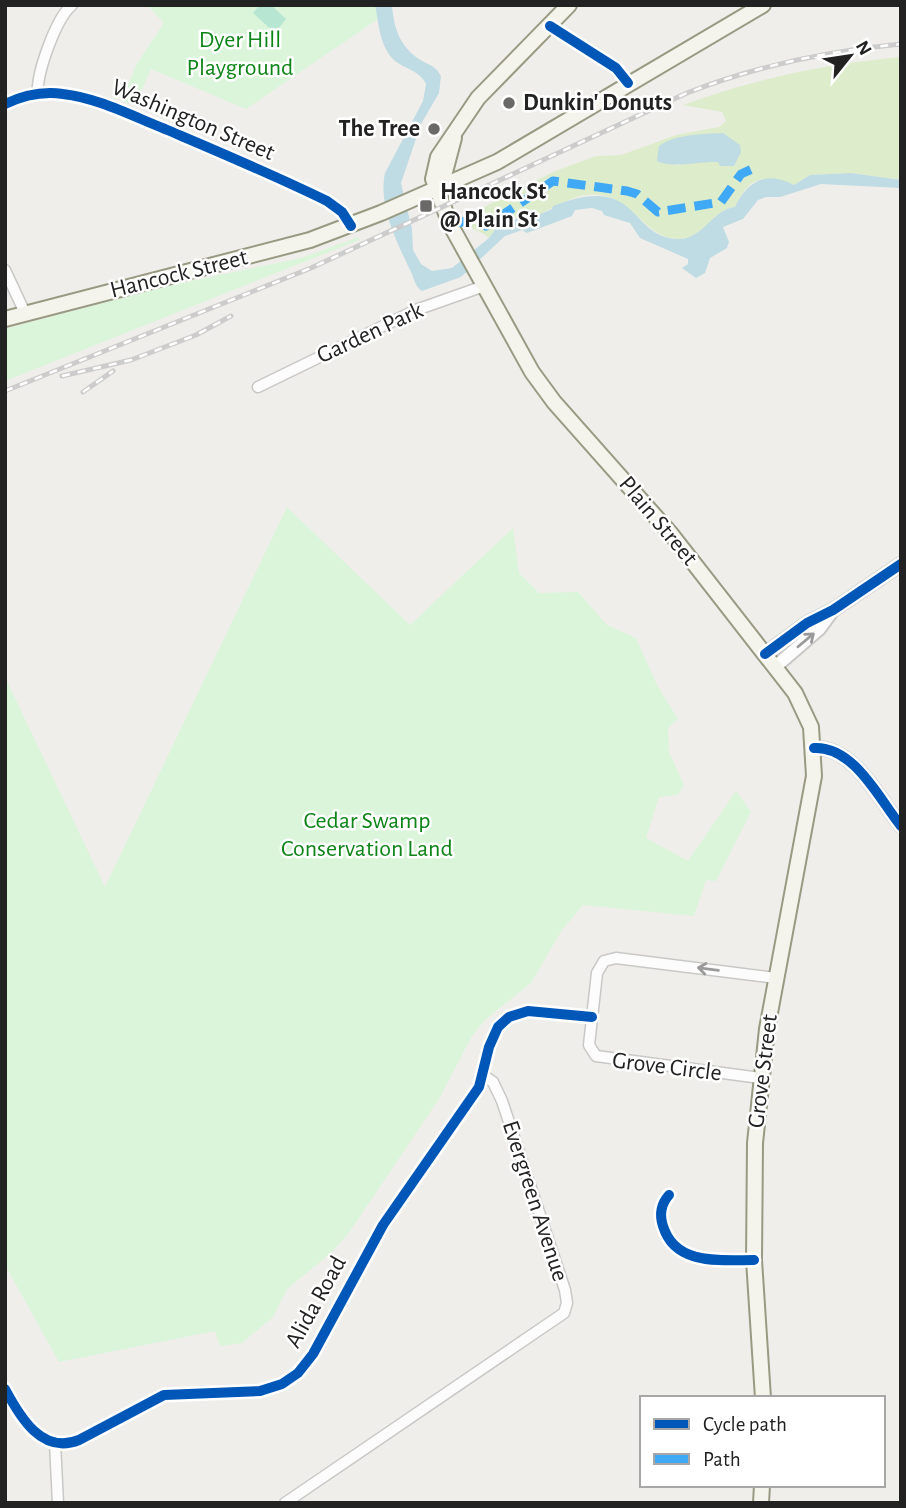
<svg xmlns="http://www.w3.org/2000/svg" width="906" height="1508" viewBox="0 0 906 1508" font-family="'Alegreya Sans',sans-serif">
<rect width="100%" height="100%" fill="#f0eeeb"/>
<path fill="#ddeccb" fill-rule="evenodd" d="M 901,57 L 901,180 L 851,173 L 810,175 L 794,185 C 762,176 751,174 735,207 C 714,209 703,238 680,239 C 642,240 632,189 586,195 C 567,198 548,211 531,218 L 530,214 L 499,224 L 489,238 C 480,229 467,229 460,219 L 555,171 L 596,156 L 621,155 L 676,135 L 719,127 L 726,121 L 722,112 L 683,105 C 754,79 825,64 901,57 ZM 706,134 L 721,166 L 718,162 L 687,162 L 676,166 L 689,137 Z"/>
<g fill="#daf5da">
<polygon points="147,5 381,5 381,17 246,109 151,69 135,105 122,101 136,65 164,23"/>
<polygon points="359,237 359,240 5,381 5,329 172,285 301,258"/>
<polygon points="287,507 410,625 513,528 519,573 539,593 578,592 607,625 636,638 657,685 678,719 668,728 669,752 684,785 678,795 659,797 646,838 688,861 736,791 751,812 716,881 706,880 694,916 583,905 562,930 531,983 486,1019 472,1036 439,1099 348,1234 331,1253 287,1289 273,1317 242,1343 220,1346 215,1331 59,1362 5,1265 5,677 105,887"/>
</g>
<polygon fill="#b7e6d2" points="260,5 271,5 286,19 275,33 253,13"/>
<g fill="#bfdbe3">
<path d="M 375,5 L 392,5 C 394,31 401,49 424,62 C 432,66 436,67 441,76 L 439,93 L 421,124 L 401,183 L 412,229 L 413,250 L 421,264 L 432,271 L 452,268 L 489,238 L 499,224 L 531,214 L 531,218 L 552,209 L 553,206 C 642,171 627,238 679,239 C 703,239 713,209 735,207 C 747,181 767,170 794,185 L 810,175 L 851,173 L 901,180 L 901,188 L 821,184 L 780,197 L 766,197 L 758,200 L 743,219 L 723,227 L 729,242 L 727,248 L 710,258 L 705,273 L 696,278 L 682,268 L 688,264 L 688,259 L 640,238 L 630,223 L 604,215 L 602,211 L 592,208 L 575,210 L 572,216 L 527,233 L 522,230 L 505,236 L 461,277 L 422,291 C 414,286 414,276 409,268 C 396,240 378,205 385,173 L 423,101 L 426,84 C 419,69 402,69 392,58 C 379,43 379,23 375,5 Z"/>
<path d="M 723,133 L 740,145 L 741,152 L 734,166 L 720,166 L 718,162 C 700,161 672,169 657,161 L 659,146 C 675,134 703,134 723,133 Z"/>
</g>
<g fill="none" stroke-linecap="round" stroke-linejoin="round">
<defs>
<g id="minor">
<polyline points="550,26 616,68 628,83"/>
<path d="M 38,94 C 36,74 56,18 72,5"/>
<path d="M 5,104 C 24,95 43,91 63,94 C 98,98 132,116 165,129 C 219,152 274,175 327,201 L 342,212 L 351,226"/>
<polyline points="5,270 25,313"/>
<polyline points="258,387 416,310 484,286"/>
<polyline points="760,1078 596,1056 589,1045 597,973 604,961 616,958 776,978"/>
<path d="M 669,1195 C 661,1204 659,1214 663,1226 C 675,1266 721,1260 754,1260"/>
<path d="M 5,1389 C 20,1417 42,1455 79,1440 L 164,1395 L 260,1391 L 282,1384 L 298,1373 L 313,1354 L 383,1225 L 479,1087 L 489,1047 L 498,1027 L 509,1017 L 528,1011 L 592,1017"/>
<polyline points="55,1443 58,1503"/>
<polyline points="285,1503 564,1313 567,1303 565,1290 502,1101 493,1082 484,1076"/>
</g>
<g id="tertiary">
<polyline points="765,654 807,623 833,610 901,564"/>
<polyline points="775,667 819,629 833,610"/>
<path d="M 814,748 C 854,746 879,799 901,826"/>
</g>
<g id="secondary">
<polyline points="569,5 478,98 438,157 433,179 450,224 532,372 554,402 671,534 795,693 811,727 814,776 767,1029 755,1143 754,1260 763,1398"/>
<polyline points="436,190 445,172 454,138"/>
<polyline points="5,319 310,240 381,213 497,162 763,5"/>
<polyline points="761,1503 762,1485"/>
</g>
</defs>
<use href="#minor" stroke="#c9c8c7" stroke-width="13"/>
<use href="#tertiary" stroke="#c9c8c7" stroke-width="16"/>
<use href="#secondary" stroke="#999a82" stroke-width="18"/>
<use href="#minor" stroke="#fdfcfc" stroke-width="10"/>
<use href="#tertiary" stroke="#fdfcfc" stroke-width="12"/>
<use href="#secondary" stroke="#f4f4ed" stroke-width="14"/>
<defs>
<g id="rail">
<polyline points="62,376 131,360 196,335 231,316"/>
<path d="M 5,391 L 311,268 L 687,93 C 756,66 827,51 901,44"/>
<polyline points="83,392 113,371"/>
</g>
</defs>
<use href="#rail" stroke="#ccc" stroke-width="5"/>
<use href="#rail" stroke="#fff" stroke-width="2.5" stroke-dasharray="8" stroke-linecap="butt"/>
<polyline stroke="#3fa9f5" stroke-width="9" stroke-dasharray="18 9" stroke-linecap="butt" points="450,224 480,219 486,226 553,181 627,191 637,194 658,212 721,202 741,174 759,166"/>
<defs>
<g id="cycleway">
<polyline points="550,26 616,68 628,83"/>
<path d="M 5,104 C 24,95 43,91 63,94 C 98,98 132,116 165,129 C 219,152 274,175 327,201 L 342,212 L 351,226"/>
<polyline points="765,654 807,623 833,610 901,564"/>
<path d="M 814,748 C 854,746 879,799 901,826"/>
<path d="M 669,1195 C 661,1204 659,1214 663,1226 C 675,1266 721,1260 754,1260"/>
<path d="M 5,1389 C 20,1417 42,1455 79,1440 L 164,1395 L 260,1391 L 282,1384 L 298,1373 L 313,1354 L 383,1225 L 479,1087 L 489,1047 L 498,1027 L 509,1017 L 528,1011 L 592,1017"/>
</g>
</defs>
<use href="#cycleway" stroke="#fff" stroke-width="15"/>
<use href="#cycleway" stroke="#0057b8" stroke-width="10"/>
</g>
<defs><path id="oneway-shaft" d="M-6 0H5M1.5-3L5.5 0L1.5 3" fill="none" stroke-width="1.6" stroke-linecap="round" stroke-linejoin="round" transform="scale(1.75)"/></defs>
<g stroke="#9a9a9a">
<use href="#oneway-shaft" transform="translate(806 640) rotate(-40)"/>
<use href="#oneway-shaft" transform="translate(708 969) rotate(-173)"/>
</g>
<g fill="#6a6968" stroke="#fff" stroke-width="2.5">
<circle cx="509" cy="103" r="7"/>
<circle cx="434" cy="129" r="7"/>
<rect x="419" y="199" width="14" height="14" rx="3.5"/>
</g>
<g text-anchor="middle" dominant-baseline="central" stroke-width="5" stroke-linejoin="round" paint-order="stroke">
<g font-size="24" fill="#0c8416" stroke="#fff">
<text x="240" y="40">Dyer Hill<tspan x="240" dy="28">Playground</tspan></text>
<text x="367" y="821">Cedar Swamp<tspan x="367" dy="28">Conservation Land</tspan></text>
</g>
<g font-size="24" font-weight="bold" fill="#222" stroke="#fff" text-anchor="start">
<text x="523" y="103">Dunkin' Donuts</text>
<text x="420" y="129" text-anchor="end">The Tree</text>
<text x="440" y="192">Hancock St<tspan x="440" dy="28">@ Plain St</tspan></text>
</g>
<g font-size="24" fill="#222" stroke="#fff">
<text transform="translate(193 120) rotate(23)">Washington Street</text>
<text transform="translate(179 274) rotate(-14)">Hancock Street</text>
<text transform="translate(370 333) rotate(-25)">Garden Park</text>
<text transform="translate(658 521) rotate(50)">Plain Street</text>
<text transform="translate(667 1067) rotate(7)">Grove Circle</text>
<text transform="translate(763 1071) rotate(-83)">Grove Street</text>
<text transform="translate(535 1201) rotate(72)">Evergreen Avenue</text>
<text transform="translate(316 1302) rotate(-61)">Alida Road</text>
</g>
</g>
<rect width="906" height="1508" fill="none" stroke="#222222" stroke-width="14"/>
<rect x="640" y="1396" width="245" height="91" fill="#ffffff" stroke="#a7a7a7" stroke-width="2"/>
<rect x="654" y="1419" width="35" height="10" fill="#0057b8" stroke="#a7a7a7" stroke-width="2"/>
<text x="703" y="1431" font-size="21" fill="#222222">Cycle path</text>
<rect x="654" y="1454" width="35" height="10" fill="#3fa9f5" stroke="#a7a7a7" stroke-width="2"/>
<text x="703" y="1466" font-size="21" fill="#222222">Path</text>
<g transform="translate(850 56) rotate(60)" stroke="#ffffff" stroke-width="5" paint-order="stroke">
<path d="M0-5L12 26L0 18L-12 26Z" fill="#222222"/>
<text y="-10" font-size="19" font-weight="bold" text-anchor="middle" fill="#222222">N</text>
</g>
</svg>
